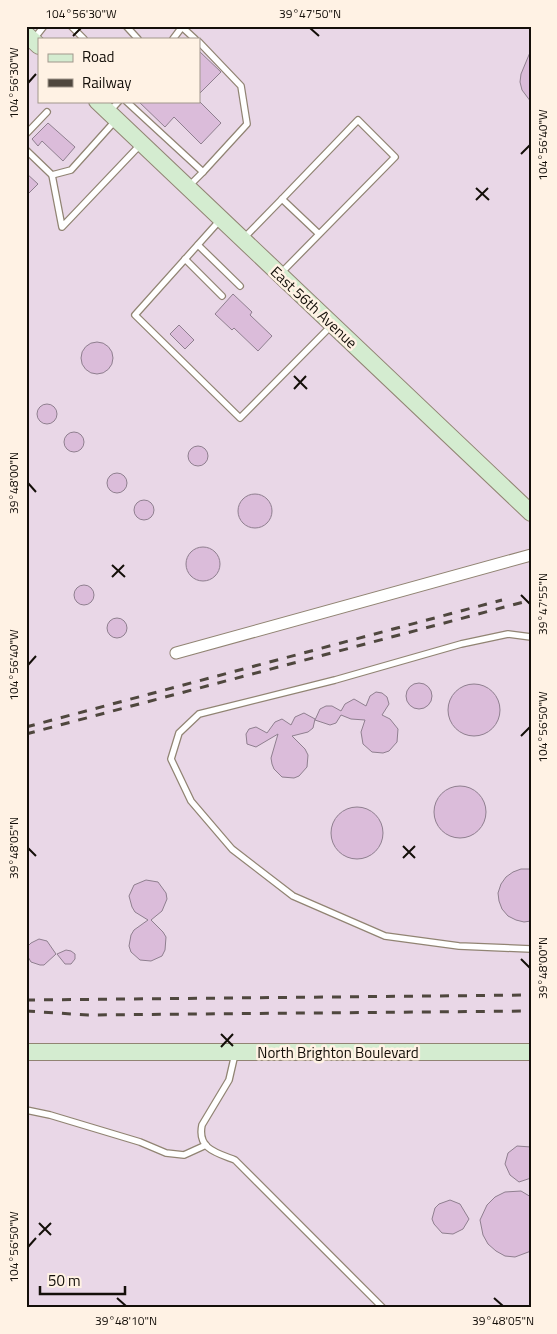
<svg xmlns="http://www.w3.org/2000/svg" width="557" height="1334" viewBox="0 0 557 1334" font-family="'Titillium Web',sans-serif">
<rect width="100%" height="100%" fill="#f4e5d3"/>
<path fill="#e9d7e7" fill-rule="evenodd" d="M 26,26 L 531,26 L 531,1308 L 26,1308 ZM 39,39 L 199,39 L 199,101 L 39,101 Z"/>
<g fill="#dbbcda" stroke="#8f7f8f">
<polygon points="531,50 531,102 522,90 520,82 521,74"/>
<polygon points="199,51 221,72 199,94"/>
<polygon points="138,101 199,101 221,123 201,144 174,117 165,127"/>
<polygon points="48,123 75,147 63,161 42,141 38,146 32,139"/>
<polygon points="26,173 38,184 26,196"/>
<polygon points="233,294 252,312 250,315 272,336 258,351 234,328 232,330 215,314"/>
<polygon points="179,325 194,340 185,349 170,334"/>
<circle cx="97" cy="358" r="16"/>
<circle cx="47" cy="414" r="10"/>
<circle cx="74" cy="442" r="10"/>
<circle cx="198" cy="456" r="10"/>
<circle cx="117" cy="483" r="10"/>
<circle cx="255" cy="511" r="17"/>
<circle cx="144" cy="510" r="10"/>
<circle cx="203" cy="564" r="17"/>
<circle cx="84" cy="595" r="10"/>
<circle cx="117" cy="628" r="10"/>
<circle cx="419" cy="696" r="13"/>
<circle cx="474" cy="710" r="26"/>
<polygon points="376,692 382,693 387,697 389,704 382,715 390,719 398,729 397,742 389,751 383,753 372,752 363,744 361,732 365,720 351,719 341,715 336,723 330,725 315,720 320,709 326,706 332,706 341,711 345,704 354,699 366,706 370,696"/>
<polygon points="304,713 315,719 313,728 308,732 292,736 305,749 308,755 307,767 299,776 294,778 282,777 274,769 272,764 271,758 278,734 256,747 247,744 246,734 249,729 256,727 267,733 275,722 282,719 291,725 295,717"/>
<circle cx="460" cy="812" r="26"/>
<circle cx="357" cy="833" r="26"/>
<polygon points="521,869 531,869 531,921 524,922 516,920 508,916 502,909 499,901 498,893 501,884 506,877 513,872"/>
<polygon points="146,880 158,882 166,893 167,899 162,911 151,920 163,932 166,937 165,950 162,956 151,961 140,960 131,952 129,946 131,935 134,930 148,920 135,912 132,907 129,896 134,885"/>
<polygon points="39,939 47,941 56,954 44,965 40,965 31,962 27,955 28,946 31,943"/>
<polygon points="66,950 71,951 75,954 75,959 71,964 65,964 57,954"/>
<polygon points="517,1146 531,1147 531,1178 519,1182 510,1175 505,1164 508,1153"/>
<polygon points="521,1191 531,1197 531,1251 515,1257 505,1256 496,1251 488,1244 483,1235 480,1220 487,1205 495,1197 505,1192"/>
<polygon points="450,1200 460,1204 469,1219 463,1229 453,1234 442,1233 434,1224 432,1219 435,1208 439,1204"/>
</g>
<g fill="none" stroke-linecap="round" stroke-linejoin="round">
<defs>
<g id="service">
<polyline points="71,26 84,39"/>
<polyline points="126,26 138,39"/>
<polyline points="173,39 182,27 195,39"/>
<polyline points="33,40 44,26"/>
<polyline points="199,42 241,86 247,124 203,172"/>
<polyline points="126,101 203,172 190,185"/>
<polyline points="110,111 119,101"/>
<polyline points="26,134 47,112"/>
<polyline points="26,150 52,175 62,227 140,145"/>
<polyline points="52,175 71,170 115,121"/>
<polyline points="221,219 135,315 240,418 331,326"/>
<polyline points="243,239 282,199"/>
<polyline points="198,245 240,286"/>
<polyline points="185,259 222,296"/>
<polyline points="281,273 395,157 358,120 282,199 319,234"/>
<polyline points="531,637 508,634 461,644 335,680 199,714 179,733 171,759 191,801 232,849 293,896 385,936 459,946 531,949"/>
<path d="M 235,1054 L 229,1080 L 202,1125 C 197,1149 217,1153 235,1160 L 383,1308"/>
<polyline points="26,1110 50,1115 140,1142 166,1153 184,1155 206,1145"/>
</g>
<polyline id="minor" points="176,653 531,555"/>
<g id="secondary">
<polyline points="26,34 39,46"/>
<polyline points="97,101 531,513"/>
<polyline points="26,1052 531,1052"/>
</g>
</defs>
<use href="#service" stroke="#918473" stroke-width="8"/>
<use href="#minor" stroke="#918473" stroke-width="13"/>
<use href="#secondary" stroke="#918473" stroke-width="18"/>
<use href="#service" stroke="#fff" stroke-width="5.5"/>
<use href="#minor" stroke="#fff" stroke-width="11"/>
<use href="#secondary" stroke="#d4ecd0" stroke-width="16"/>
<g stroke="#4f473e" stroke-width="3" stroke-dasharray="9 9" stroke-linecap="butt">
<polyline points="26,727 502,600"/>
<polyline points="26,734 531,600"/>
<polyline points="26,1000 531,995"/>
<polyline points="26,1011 88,1015 531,1011"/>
</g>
</g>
<path fill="none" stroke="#140f09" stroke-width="2" d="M 310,28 L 319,36M 73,36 L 81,28M 28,83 L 36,74M 521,154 L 530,145M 476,188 L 489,200M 476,200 L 488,188M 294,376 L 307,389M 294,389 L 306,376M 28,483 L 36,492M 112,565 L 125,577M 112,577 L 124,565M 521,595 L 530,604M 28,665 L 36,656M 521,736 L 530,727M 403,846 L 415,858M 28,848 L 36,856M 403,858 L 415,846M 521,959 L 530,968M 221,1034 L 233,1046M 221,1047 L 233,1034M 39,1223 L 51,1235M 39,1235 L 51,1223M 28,1247 L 36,1238M 117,1298 L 126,1306M 494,1298 L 503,1306"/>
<g text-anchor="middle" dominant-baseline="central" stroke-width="5" stroke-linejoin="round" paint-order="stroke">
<g font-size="15" fill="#140f09" stroke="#fff2e4">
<text transform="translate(314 307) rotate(43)">East 56th Avenue</text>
<text x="338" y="1052">North Brighton Boulevard</text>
</g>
</g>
<rect width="557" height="1334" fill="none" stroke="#fff2e4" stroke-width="55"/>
<rect x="38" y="38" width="162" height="65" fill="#fff2e4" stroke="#a1978c"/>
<rect x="48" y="54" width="25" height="8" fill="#d4ecd0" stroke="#a1978c"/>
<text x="82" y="62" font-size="15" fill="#140f09">Road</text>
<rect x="48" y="79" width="25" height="8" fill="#4f473e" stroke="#a1978c"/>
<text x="82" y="88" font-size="15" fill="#140f09">Railway</text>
<path d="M40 1286v8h85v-8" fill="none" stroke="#140f09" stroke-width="2.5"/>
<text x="48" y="1286" font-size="15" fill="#140f09" stroke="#fff2e4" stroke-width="4" paint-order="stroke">50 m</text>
<rect x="28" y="28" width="502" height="1278" fill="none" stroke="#140f09" stroke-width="2"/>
<g font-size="12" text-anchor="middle" fill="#140f09">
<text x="81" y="18">104°56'30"W</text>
<text x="310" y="18">39°47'50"N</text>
<text transform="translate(14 83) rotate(-90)" y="4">104°56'30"W</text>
<text transform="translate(543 145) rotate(-90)" y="4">104°56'40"W</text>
<text transform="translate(14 483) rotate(-90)" y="4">39°48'00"N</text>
<text transform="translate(543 604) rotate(-90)" y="4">39°47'55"N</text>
<text transform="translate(14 665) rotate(-90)" y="4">104°56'40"W</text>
<text transform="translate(543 727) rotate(-90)" y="4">104°56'50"W</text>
<text transform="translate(14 848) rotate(-90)" y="4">39°48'05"N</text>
<text transform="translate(543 968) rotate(-90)" y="4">39°48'00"N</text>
<text transform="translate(14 1247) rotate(-90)" y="4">104°56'50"W</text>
<text x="126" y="1325">39°48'10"N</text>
<text x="503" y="1325">39°48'05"N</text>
</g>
</svg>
